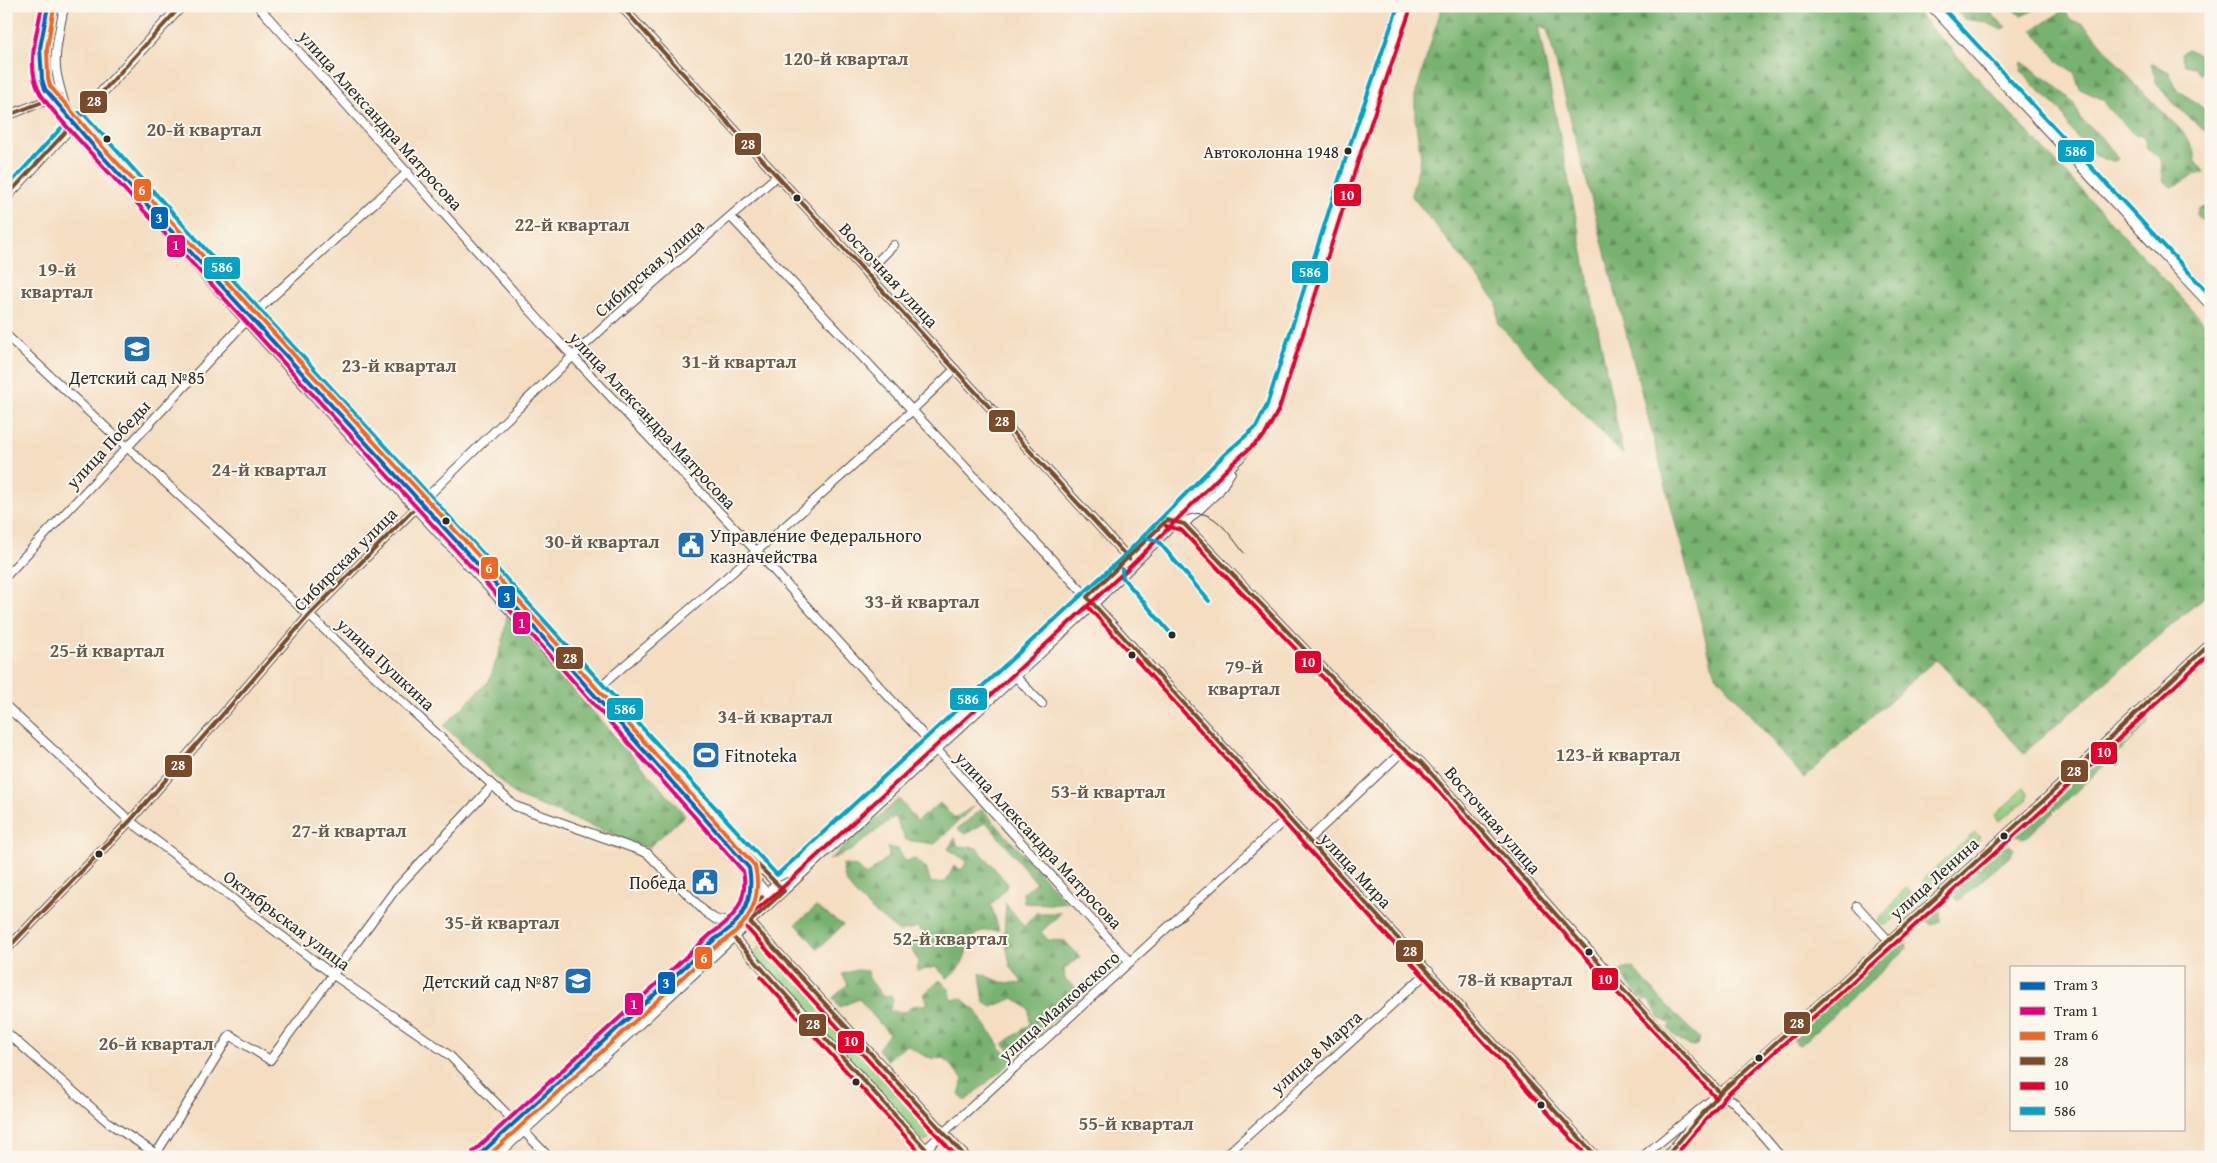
<svg xmlns="http://www.w3.org/2000/svg" width="2217" height="1163" viewBox="0 0 2217 1163" font-family="'Gentium Book Plus',serif">
<defs>
<pattern id="grass-tufts" width="24" height="20" patternUnits="userSpaceOnUse" patternTransform="scale(1.25)"><rect width="24" height="20" fill="#95cf82"/><path d="M3 7l-1-3M5 7V3M7 7l1-3M15 17l-1-3M17 17v-4M19 17l1-3" fill="none" stroke="#81b270"/></pattern>
<pattern id="forest-firs" width="22" height="20" patternUnits="userSpaceOnUse" patternTransform="scale(1.25)"><rect width="22" height="20" fill="#78b270"/><path d="M5 1l3.5 6h-7zM16 11l3.5 6h-7z" fill="#63915c"/></pattern>
</defs>
<rect width="100%" height="100%" fill="#fbf7ec"/>
<filter id="ink" filterUnits="userSpaceOnUse"><feTurbulence type="fractalNoise" baseFrequency=".02" numOctaves="2"/><feDisplacementMap in="SourceGraphic" scale="10" xChannelSelector="R" yChannelSelector="G"/><feConvolveMatrix kernelMatrix="1 2 1 2 8 2 1 2 1" color-interpolation-filters="sRGB"/></filter>
<filter id="wash" filterUnits="userSpaceOnUse"><feTurbulence type="fractalNoise" baseFrequency=".0096" numOctaves="4" result="noise"/><feDisplacementMap in="SourceGraphic" scale="20" xChannelSelector="R" yChannelSelector="G"/><feGaussianBlur stdDeviation="1.12" result="paint"/><feColorMatrix in="noise" values="0 0 0 0 0 0 0 0 0 0 0 0 0 0 0 0 0 1.4 0 .05"/><feComposite in="paint" operator="in"/></filter>
<g filter="url(#wash)">
<rect width="100%" height="100%" fill="#f4ddc1"/>
<g fill="url(#grass-tufts)" stroke="#607d56">
<polygon points="2024,788 2028,794 2027,800 1999,821 1995,815"/>
<polygon points="1975,832 1980,837 1968,853 1929,888 1922,881"/>
<polygon points="1906,888 1911,892 1912,901 1886,925 1880,924 1878,921"/>
<polygon points="763,943 936,1133 924,1142 752,954"/>
</g>
<g fill="url(#forest-firs)" stroke="#526e4e">
<polygon points="1442,6 1911,6 2211,330 2211,591 2024,753 1936,659 1804,778 1714,672 1547,28 1538,26 1623,455 1498,324 1497,302 1411,195 1421,157 1415,118 1415,96"/>
<polygon points="1957,6 1983,6 2006,27 2000,29 1985,22 1964,19 1956,10"/>
<polygon points="2012,6 2043,6 2021,16"/>
<path d="M 2064,10 L 2071,21 L 2083,23 L 2136,85 L 2184,133 L 2195,153 L 2195,160 L 2205,173 C 2185,175 2187,182 2171,187 L 2163,180 L 2161,159 L 2147,149 L 2144,136 L 2134,135 L 2123,122 L 2109,110 L 2104,100 L 2080,89 L 2074,72 L 2059,63 L 2033,30 Z"/>
<polygon points="2188,49 2211,62 2211,70 2200,74 2195,67 2185,65 2181,54"/>
<polygon points="2022,62 2054,84 2073,102 2081,119 2105,141 2118,159 2112,162 2097,156 2084,146 2069,127 2062,111 2038,90 2021,71"/>
<path d="M 2151,63 L 2169,72 L 2176,88 L 2211,114 L 2210,134 C 2197,125 2163,96 2156,82 C 2154,76 2153,69 2151,63 Z"/>
<polygon points="2211,206 2211,230 2196,215 2199,207"/>
<polygon points="507,615 685,815 648,848 516,796 444,726 489,681 502,645"/>
<polygon points="2147,717 2148,723 2140,732 2028,836 2022,838 2016,835 2022,826 2139,720"/>
<polygon points="899,799 917,821 940,803 955,818 974,806 935,844 905,840 895,816 852,850 829,860"/>
<polygon points="982,809 1066,902 1050,904 1024,903 1023,893 1036,882 986,822 966,834 957,829"/>
<path d="M 955,838 L 958,846 L 977,848 L 1007,883 L 1006,888 L 991,905 L 999,930 L 982,931 L 970,939 C 964,959 965,965 947,978 L 936,967 L 917,971 L 918,960 L 910,948 L 911,943 L 923,934 L 918,927 L 899,932 C 882,918 859,902 847,883 C 844,878 843,870 842,864 L 857,867 L 866,876 L 889,856 L 888,847 L 898,849 L 905,861 L 916,859 L 926,868 L 931,883 L 946,882 L 954,866 L 962,870 L 967,861 L 948,849 Z"/>
<polygon points="2009,845 2014,849 2010,856 1958,901 1954,896 1960,886 2002,847"/>
<polygon points="1006,903 1024,927 1036,913 1061,913 1041,932 1048,940 1065,941 1080,957 1064,969 1065,980 1078,989 1114,957 1121,961 1016,1052 1012,1052 1003,1044 1030,1024 1029,1009 1014,998 992,1007 984,1002 980,973 1001,982 1023,984 1010,965 1004,934"/>
<polygon points="816,907 843,925 818,949 796,924"/>
<polygon points="1934,910 1940,911 1941,921 1932,925 1925,920 1927,914"/>
<polygon points="1899,940 1906,943 1907,948 1805,1041 1799,1046 1794,1042 1794,1035"/>
<path d="M 1625,968 L 1633,968 C 1656,993 1675,1016 1700,1038 L 1698,1045 L 1691,1047 L 1677,1038 L 1668,1028 L 1671,1024 L 1659,1018 L 1650,1000 L 1644,1001 L 1619,973 Z"/>
<path d="M 857,970 L 868,971 L 869,978 L 882,996 L 891,995 L 893,1001 L 889,1011 L 906,1012 L 912,1006 L 928,1004 L 924,994 L 940,980 L 949,989 L 952,1000 L 961,998 L 977,1012 L 1002,1050 L 1015,1059 L 965,1101 L 959,1095 L 963,1079 L 944,1058 C 928,1061 920,1053 907,1045 L 887,1060 L 878,1049 L 889,1034 L 859,999 L 839,1007 L 833,998 L 848,984 L 842,974 Z"/>
</g>
</g>
<g filter="url(#ink)">
<g fill="none" stroke-linecap="round" stroke-linejoin="round">
<defs>
<g id="minor">
<path d="M 64,6 C 61,25 54,49 56,68 C 58,88 67,107 71,128 L 415,508 L 688,804 L 773,900"/>
<polyline points="258,6 547,329 757,552 1130,962"/>
<polyline points="621,6 1132,562"/>
<polyline points="66,107 746,853 780,887"/>
<polyline points="6,116 61,95"/>
<polyline points="731,217 1090,600 1597,1157"/>
<polyline points="866,273 894,245"/>
<polyline points="6,335 515,806 647,853 705,912 715,919 731,923"/>
<polyline points="1173,522 1184,524 1393,741 1421,762 1656,1026 1720,1093 1735,1103 1781,1157"/>
<polyline points="1184,524 1219,491 1231,472"/>
<polyline points="6,576 246,321 408,172"/>
<polyline points="1015,676 1042,704"/>
<path d="M 594,692 C 716,586 840,482 955,369"/>
<polyline points="6,706 130,821 332,974 449,1055 549,1157"/>
<polyline points="1308,840 1404,750"/>
<polyline points="1857,906 1888,940"/>
<polyline points="740,916 750,922 966,1157"/>
<polyline points="730,933 933,1157"/>
<path d="M 6,950 L 130,821 L 310,614 C 406,517 503,421 603,328 C 660,276 719,226 777,176"/>
<polyline points="6,1032 109,1123 161,1157"/>
<polyline points="156,1154 230,1035 270,1060 395,890 492,786"/>
<polyline points="473,1157 715,937 792,871 1129,559 1229,458 1249,441"/>
<polyline points="496,1157 1094,604 1240,458 1261,431 1273,407 1356,147 1405,6"/>
<polyline points="917,1157 1288,817"/>
<polyline points="1224,1157 1429,971"/>
<polyline points="1642,1157 1733,1082 2043,801 2211,643"/>
<polyline points="1666,1157 1702,1113"/>
</g>
<g id="major">
<polyline points="1932,6 2211,305"/>
<polyline points="6,197 181,6"/>
</g>
</defs>
<use href="#minor" stroke="#494642" stroke-width="10"/>
<use href="#major" stroke="#494642" stroke-width="12"/>
<use href="#minor" stroke="#fff" stroke-width="8"/>
<use href="#major" stroke="#fff" stroke-width="10"/>
<g stroke="#2b2b2b" stroke-width="1">
<polyline points="745,863 770,882 780,881 788,877"/>
<path d="M 739,923 C 863,814 984,702 1105,589 C 1126,569 1166,519 1193,514 C 1215,509 1232,538 1244,553"/>
</g>
<defs>
<g id="bus-1">
<polyline points="621,6 1129,559"/>
<polyline points="6,116 61,95 66,107 79,118"/>
<polyline points="6,197 181,6"/>
<polyline points="762,897 725,928 933,1157"/>
<polyline points="6,950 130,821 310,614 425,498 746,853 784,891 750,922 966,1157"/>
<polyline points="1597,1157 1087,597 1167,520 1184,524 1393,741 1421,762 1615,981 1720,1093"/>
<polyline points="1666,1157 1720,1093 2043,801 2211,643"/>
</g>
<g id="bus-2">
<polyline points="1166,526 1181,530 1388,745 1417,767 1610,985 1715,1097"/>
<polyline points="1089,608 1588,1157"/>
<polyline points="745,926 957,1157"/>
<polyline points="729,933 781,889 1133,564 1233,463 1265,435 1279,409 1362,149 1411,8"/>
<polyline points="761,977 924,1157"/>
<polyline points="1674,1157 1725,1097 2047,806 2211,652"/>
</g>
<g id="bus-3">
<polyline points="1941,6 2211,296"/>
<polyline points="6,188 75,113 83,113 259,309 777,875 1125,555 1225,454 1256,427 1267,405 1350,145 1398,6"/>
<polyline points="1144,538 1158,541 1209,601"/>
<polyline points="1122,569 1123,578 1172,635"/>
</g>
</defs>
<use href="#bus-1" stroke="#fbf7ec" stroke-width="8"/>
<use href="#bus-2" stroke="#fbf7ec" stroke-width="8"/>
<use href="#bus-3" stroke="#fbf7ec" stroke-width="8"/>
<use href="#bus-1" stroke="#7a4b2a" stroke-width="4"/>
<use href="#bus-2" stroke="#e4002b" stroke-width="4"/>
<use href="#bus-3" stroke="#02a3c6" stroke-width="4"/>
<defs>
<path id="tram-1" d="M 48,6 L 40,48 L 42,79 L 45,89 L 94,147 L 470,556 L 749,868 C 755,900 742,923 715,939 L 477,1157"/>
<path id="tram-2" d="M 42,6 C 37,33 26,65 39,91 C 47,107 76,136 89,151 L 465,560 L 743,871 C 749,900 734,919 711,934 L 473,1152"/>
<path id="tram-3" d="M 54,7 L 47,49 L 48,78 L 50,86 L 99,143 L 475,552 L 755,866 C 763,900 748,926 719,944 L 487,1157"/>
</defs>
<use href="#tram-1" stroke="#fbf7ec" stroke-width="8"/>
<use href="#tram-2" stroke="#fbf7ec" stroke-width="8"/>
<use href="#tram-3" stroke="#fbf7ec" stroke-width="8"/>
<use href="#tram-1" stroke="#0065bd" stroke-width="4"/>
<use href="#tram-2" stroke="#e5007d" stroke-width="4"/>
<use href="#tram-3" stroke="#f26522" stroke-width="4"/>
</g>
</g>
<defs>
<symbol id="school-square" viewBox="-11 -11 22 22"><rect x="-9" y="-9" width="18" height="18" rx="4" fill="#1f6fb2" stroke="#fbf7ec"/><path d="M0-5L7-2L0 1L-7-2ZM-4 1L0 2.5L4 1V4Q0 6-4 4Z" fill="#fff"/></symbol>
<symbol id="civic-square" viewBox="-11 -11 22 22"><rect x="-9" y="-9" width="18" height="18" rx="4" fill="#1f6fb2" stroke="#fbf7ec"/><path d="M-.6-6.5H3V-4.5H.6V-3L4-1V1h2V6H-6V1h2V-1L-.6-3ZM-1.2 2.5V6h2.4V2.5Z" fill="#fff"/></symbol>
<symbol id="stadium-square" viewBox="-11 -11 22 22"><rect x="-9" y="-9" width="18" height="18" rx="4" fill="#1f6fb2" stroke="#fbf7ec"/><path d="M0-5a6.5 5 0 1 0 0 10a6.5 5 0 1 0 0-10ZM-3.5-1.8h7v3.6h-7Z" fill="#fff"/></symbol>
</defs>
<g fill-rule="evenodd">
<use href="#school-square" x="121" y="333" width="32" height="32"/>
<use href="#civic-square" x="675" y="529" width="32" height="32"/>
<use href="#stadium-square" x="690" y="739" width="32" height="32"/>
<use href="#civic-square" x="689" y="866" width="32" height="32"/>
<use href="#school-square" x="562" y="965" width="32" height="32"/>
</g>
<g fill="#2b2b2b" stroke="#fbf7ec" stroke-width="2">
<circle cx="107" cy="139" r="4.5"/>
<circle cx="1348" cy="151" r="4.5"/>
<circle cx="797" cy="198" r="4.5"/>
<circle cx="446" cy="521" r="4.5"/>
<circle cx="1172" cy="635" r="4.5"/>
<circle cx="1132" cy="655" r="4.5"/>
<circle cx="2004" cy="836" r="4.5"/>
<circle cx="99" cy="854" r="4.5"/>
<circle cx="1589" cy="952" r="4.5"/>
<circle cx="1759" cy="1058" r="4.5"/>
<circle cx="856" cy="1082" r="4.5"/>
<circle cx="1541" cy="1105" r="4.5"/>
</g>
<g text-anchor="middle" dominant-baseline="central" stroke-width="4" stroke-linejoin="round" paint-order="stroke">
<g font-size="17" fill="#2b2b2b" stroke="#fbf7ec" text-anchor="end">
<text x="1339" y="151">Автоколонна 1948</text>
</g>
<g font-size="18" fill="#2b2b2b" stroke="#fbf7ec">
<text transform="translate(381 120) rotate(48)">улица Александра Матросова</text>
<text transform="translate(649 268) rotate(-41)">Сибирская улица</text>
<text transform="translate(889 275) rotate(47)">Восточная улица</text>
<text transform="translate(653 420) rotate(47)">улица Александра Матросова</text>
<text transform="translate(108 444) rotate(-47)">улица Победы</text>
<text transform="translate(345 559) rotate(-45)">Сибирская улица</text>
<text transform="translate(386 664) rotate(43)">улица Пушкина</text>
<text transform="translate(1493 820) rotate(49)">Восточная улица</text>
<text transform="translate(1039 840) rotate(47)">улица Александра Матросова</text>
<text transform="translate(1356 870) rotate(47)">улица Мира</text>
<text transform="translate(1934 878) rotate(-42)">улица Ленина</text>
<text transform="translate(287 920) rotate(37)">Октябрьская улица</text>
<text transform="translate(1059 1006) rotate(-42)">улица Маяковского</text>
<text transform="translate(1316 1052) rotate(-42)">улица 8 Марта</text>
</g>
<g font-size="18" fill="#2b2b2b" stroke="#fbf7ec" text-anchor="start">
<text x="137" y="377" text-anchor="middle">Детский сад №85</text>
<text x="710" y="535">Управление Федерального<tspan x="710" dy="21">казначейства</tspan></text>
<text x="725" y="755">Fitnoteka</text>
<text x="686" y="882" text-anchor="end">Победа</text>
<text x="559" y="981" text-anchor="end">Детский сад №87</text>
</g>
<g font-size="19" font-weight="bold" fill="#695b4d" stroke="#fbf7ec">
<text x="846" y="58">120-й квартал</text>
<text x="204" y="129">20-й квартал</text>
<text x="572" y="224">22-й квартал</text>
<text x="57" y="269">19-й<tspan x="57" dy="22">квартал</tspan></text>
<text x="739" y="361">31-й квартал</text>
<text x="399" y="365">23-й квартал</text>
<text x="269" y="469">24-й квартал</text>
<text x="602" y="541">30-й квартал</text>
<text x="922" y="601">33-й квартал</text>
<text x="107" y="650">25-й квартал</text>
<text x="1244" y="666">79-й<tspan x="1244" dy="22">квартал</tspan></text>
<text x="775" y="716">34-й квартал</text>
<text x="1618" y="754">123-й квартал</text>
<text x="1108" y="791">53-й квартал</text>
<text x="349" y="830">27-й квартал</text>
<text x="502" y="922">35-й квартал</text>
<text x="950" y="938">52-й квартал</text>
<text x="1515" y="979">78-й квартал</text>
<text x="156" y="1043">26-й квартал</text>
<text x="1136" y="1123">55-й квартал</text>
</g>
</g>
<g stroke="#fbf7ec" stroke-width="2">
<rect x="79" y="90" width="29" height="24" rx="5" fill="#7a4b2a"/>
<rect x="734" y="132" width="28" height="24" rx="5" fill="#7a4b2a"/>
<rect x="2057" y="139" width="38" height="24" rx="5" fill="#02a3c6"/>
<rect x="133" y="178" width="19" height="24" rx="5" fill="#f26522"/>
<rect x="1333" y="183" width="29" height="24" rx="5" fill="#e4002b"/>
<rect x="150" y="206" width="19" height="24" rx="5" fill="#0065bd"/>
<rect x="166" y="234" width="20" height="24" rx="5" fill="#e5007d"/>
<rect x="203" y="256" width="38" height="24" rx="5" fill="#02a3c6"/>
<rect x="1291" y="260" width="38" height="24" rx="5" fill="#02a3c6"/>
<rect x="988" y="409" width="28" height="24" rx="5" fill="#7a4b2a"/>
<rect x="480" y="556" width="19" height="24" rx="5" fill="#f26522"/>
<rect x="497" y="585" width="19" height="24" rx="5" fill="#0065bd"/>
<rect x="512" y="611" width="19" height="24" rx="5" fill="#e5007d"/>
<rect x="555" y="646" width="29" height="24" rx="5" fill="#7a4b2a"/>
<rect x="1294" y="650" width="28" height="24" rx="5" fill="#e4002b"/>
<rect x="949" y="687" width="39" height="24" rx="5" fill="#02a3c6"/>
<rect x="606" y="697" width="38" height="24" rx="5" fill="#02a3c6"/>
<rect x="2090" y="741" width="28" height="24" rx="5" fill="#e4002b"/>
<rect x="164" y="754" width="29" height="24" rx="5" fill="#7a4b2a"/>
<rect x="2060" y="759" width="29" height="24" rx="5" fill="#7a4b2a"/>
<rect x="1395" y="939" width="29" height="24" rx="5" fill="#7a4b2a"/>
<rect x="694" y="946" width="19" height="24" rx="5" fill="#f26522"/>
<rect x="1591" y="967" width="28" height="24" rx="5" fill="#e4002b"/>
<rect x="657" y="971" width="19" height="24" rx="5" fill="#0065bd"/>
<rect x="624" y="992" width="20" height="24" rx="5" fill="#e5007d"/>
<rect x="1783" y="1011" width="28" height="24" rx="5" fill="#7a4b2a"/>
<rect x="798" y="1013" width="29" height="24" rx="5" fill="#7a4b2a"/>
<rect x="837" y="1030" width="28" height="24" rx="5" fill="#e4002b"/>
</g>
<g font-size="14" text-anchor="middle" font-weight="bold" fill="#fff">
<text x="94" y="106">28</text>
<text x="748" y="149">28</text>
<text x="2076" y="156">586</text>
<text x="142" y="195">6</text>
<text x="1347" y="200">10</text>
<text x="159" y="223">3</text>
<text x="176" y="250">1</text>
<text x="222" y="272">586</text>
<text x="1310" y="277">586</text>
<text x="1002" y="426">28</text>
<text x="489" y="573">6</text>
<text x="507" y="602">3</text>
<text x="522" y="628">1</text>
<text x="570" y="663">28</text>
<text x="1308" y="667">10</text>
<text x="968" y="704">586</text>
<text x="625" y="714">586</text>
<text x="2104" y="757">10</text>
<text x="178" y="770">28</text>
<text x="2074" y="776">28</text>
<text x="1410" y="956">28</text>
<text x="704" y="963">6</text>
<text x="1605" y="984">10</text>
<text x="666" y="988">3</text>
<text x="634" y="1009">1</text>
<text x="1797" y="1028">28</text>
<text x="813" y="1029">28</text>
<text x="851" y="1046">10</text>
</g>
<rect width="2217" height="1163" fill="none" stroke="#fbf7ec" stroke-width="25"/>
<rect x="2010" y="966" width="175" height="165" fill="#fbf7ec" stroke="#a8a59f"/>
<rect x="2020" y="982" width="25" height="8" fill="#0065bd" stroke="#a8a59f"/>
<text x="2054" y="990" font-size="15" fill="#2b2b2b">Tram 3</text>
<rect x="2020" y="1007" width="25" height="8" fill="#e5007d" stroke="#a8a59f"/>
<text x="2054" y="1016" font-size="15" fill="#2b2b2b">Tram 1</text>
<rect x="2020" y="1032" width="25" height="8" fill="#f26522" stroke="#a8a59f"/>
<text x="2054" y="1040" font-size="15" fill="#2b2b2b">Tram 6</text>
<rect x="2020" y="1057" width="25" height="8" fill="#7a4b2a" stroke="#a8a59f"/>
<text x="2054" y="1066" font-size="15" fill="#2b2b2b">28</text>
<rect x="2020" y="1082" width="25" height="8" fill="#e4002b" stroke="#a8a59f"/>
<text x="2054" y="1090" font-size="15" fill="#2b2b2b">10</text>
<rect x="2020" y="1107" width="25" height="8" fill="#02a3c6" stroke="#a8a59f"/>
<text x="2054" y="1116" font-size="15" fill="#2b2b2b">586</text>
</svg>
